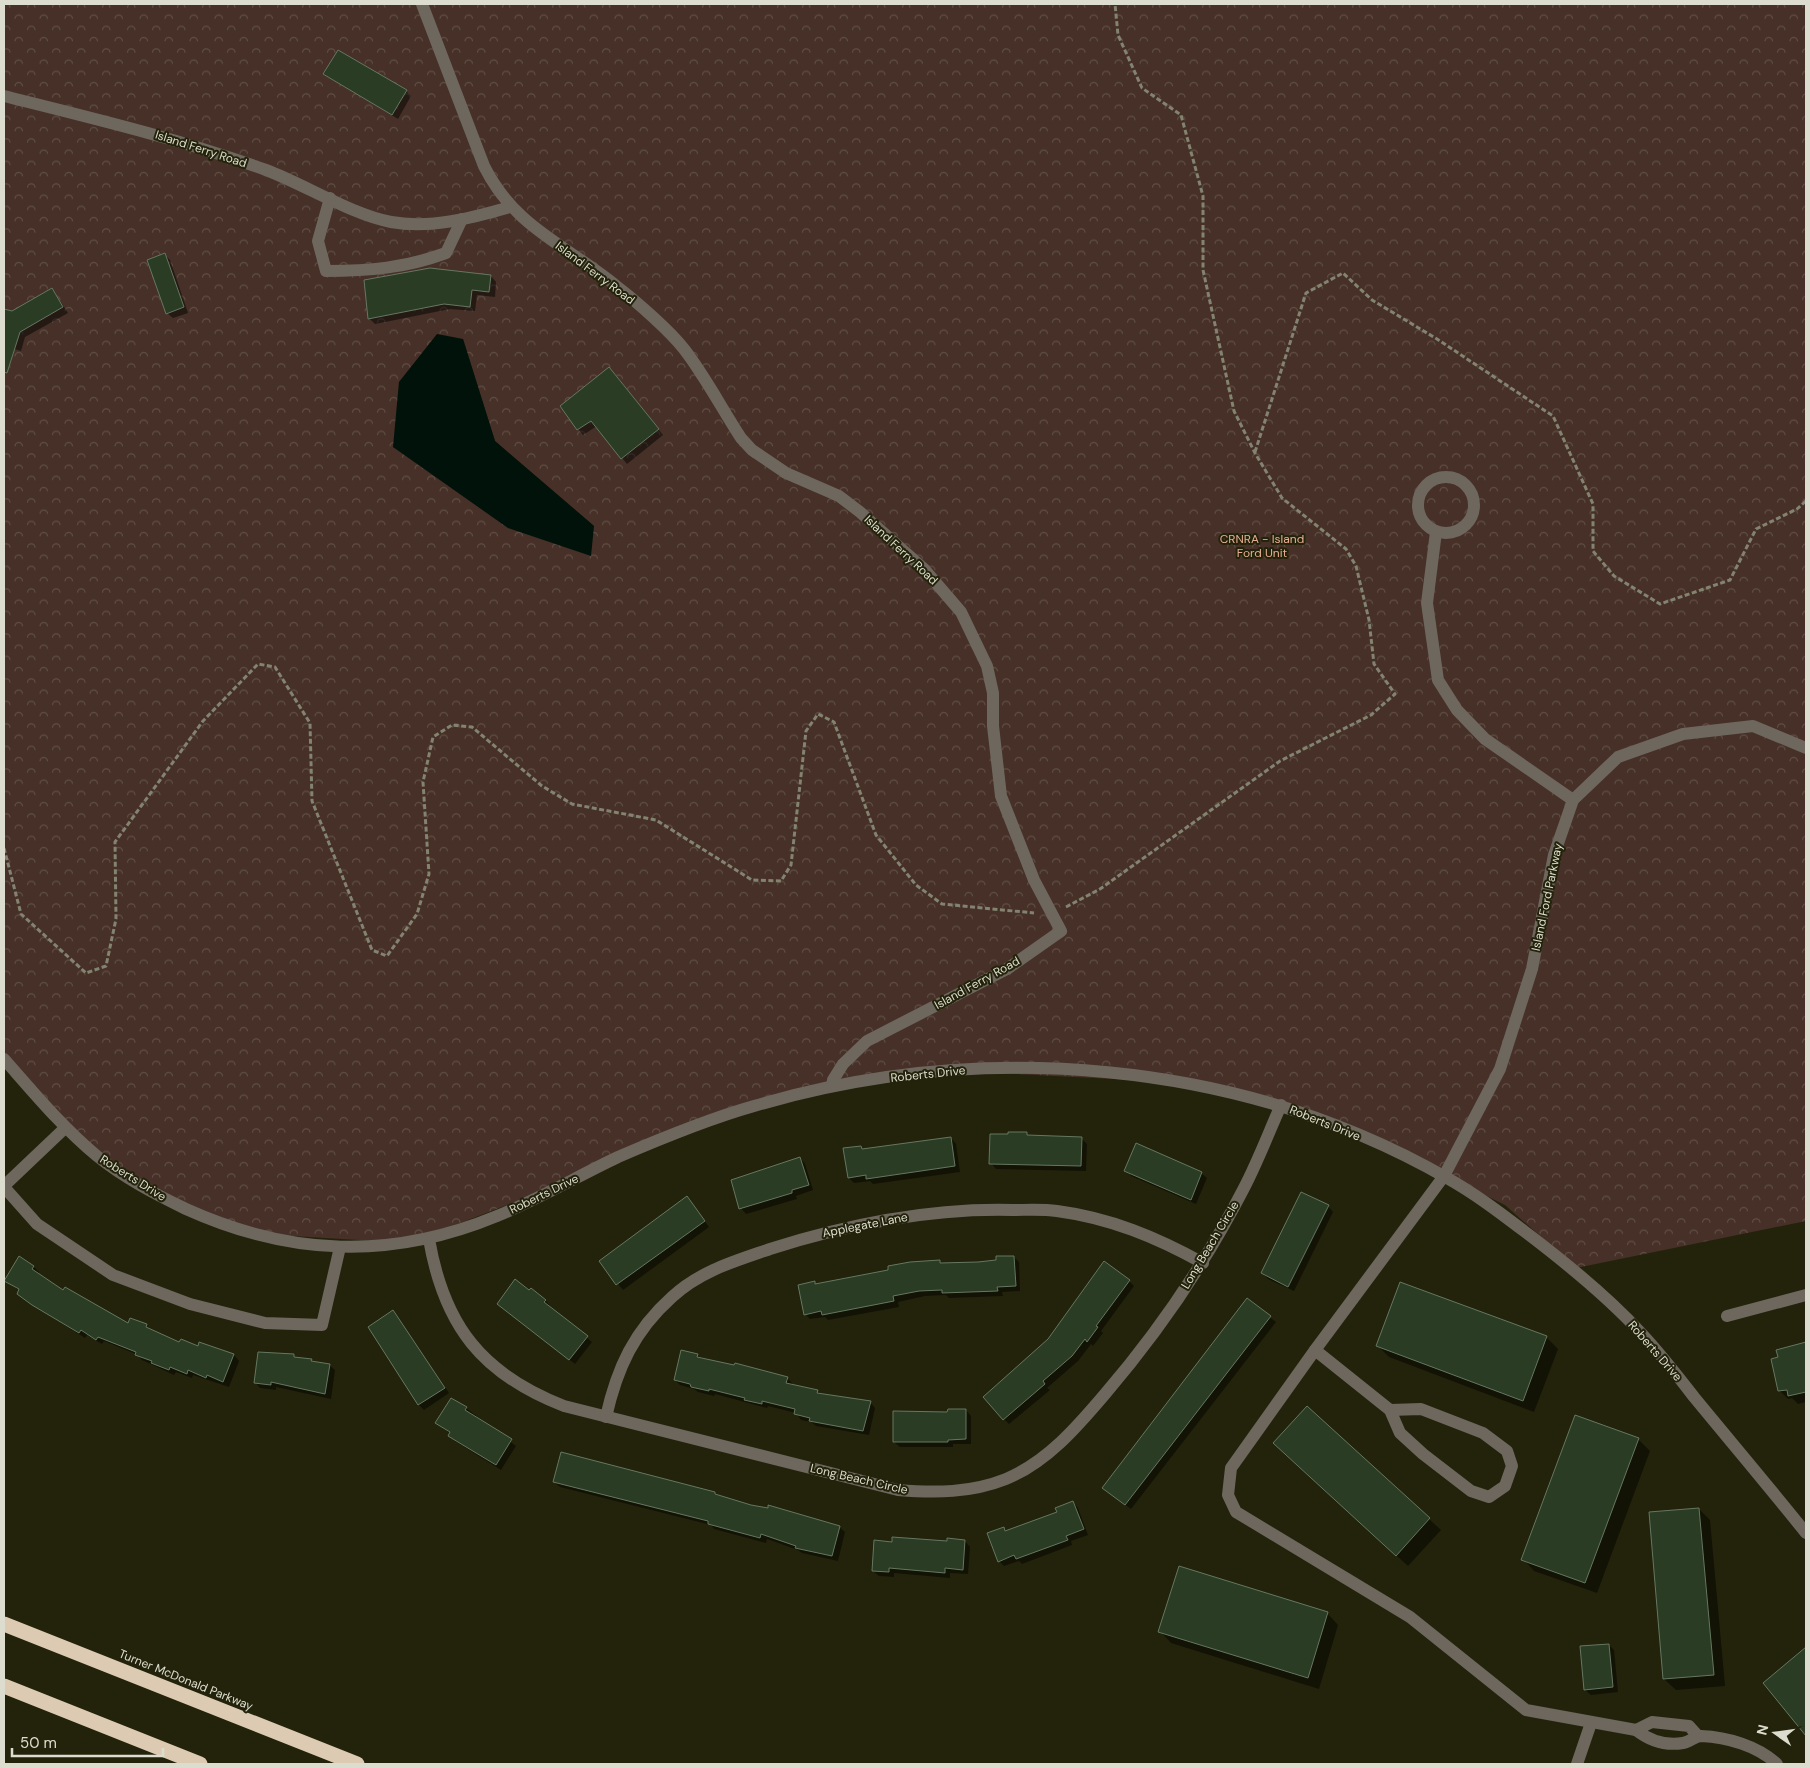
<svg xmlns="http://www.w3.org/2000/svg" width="1810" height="1768" viewBox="0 0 1810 1768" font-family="'DM Sans',sans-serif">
<defs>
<pattern id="park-crowns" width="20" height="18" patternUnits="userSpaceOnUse" patternTransform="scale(1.25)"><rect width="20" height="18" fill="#463027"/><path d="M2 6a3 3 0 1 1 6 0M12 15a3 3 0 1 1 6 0" fill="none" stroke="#604e45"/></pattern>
</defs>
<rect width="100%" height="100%" fill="#23230b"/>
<path fill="url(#park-crowns)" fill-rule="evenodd" d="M 4,4 L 1806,4 L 1806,1221 L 1576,1268 L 1505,1205 L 1338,1123 L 1173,1082 L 960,1071 L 784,1097 L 409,1243 L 259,1234 L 136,1188 L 4,1066 ZM 463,339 L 495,441 L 594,526 L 393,447 Z"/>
<polygon fill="#00120a" points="437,334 463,339 495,441 594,526 591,556 508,528 393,447 399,382"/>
<g fill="#0007">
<polygon points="325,74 406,91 411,96 398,119"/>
<polygon points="165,255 170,260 188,313 173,318 167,313"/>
<polygon points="491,276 496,282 495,297 477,295 475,311 450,309 375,324 369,318"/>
<polygon points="52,289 68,313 25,337 21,351 4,346 4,310 12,312"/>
<polygon points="615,374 663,435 627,464 597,426 583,435 578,429"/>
<polygon points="1027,1134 1030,1137 1081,1138 1087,1144 1086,1171 996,1169 991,1163"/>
<polygon points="951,1138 956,1144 960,1172 873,1184 870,1181 854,1183 849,1178 861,1147 864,1150"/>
<polygon points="800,1158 805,1164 813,1190 796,1196 797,1199 746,1214 741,1208"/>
<polygon points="1126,1170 1201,1173 1207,1178 1196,1204 1131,1176"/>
<polygon points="687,1198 709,1227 623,1290 600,1261"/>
<polygon points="1328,1206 1333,1212 1294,1291 1268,1279 1262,1273"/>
<polygon points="1014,1257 1019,1262 1020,1291 1002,1292 1003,1296 949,1298 946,1295 925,1296 898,1302 899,1307 828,1320 825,1317 810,1319 805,1314 814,1283 817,1285 940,1261 943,1264 998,1261"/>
<polygon points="34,1267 39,1272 38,1274 63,1291 129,1325 146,1325 152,1331 180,1344 198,1347 200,1344 234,1355 239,1361 229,1387 193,1375 192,1378 176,1372 174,1375 142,1360 136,1354 104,1341 102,1344 87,1335 85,1338 24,1299 20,1291 5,1281"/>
<polygon points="1129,1281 1134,1286 1101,1331 1103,1333 1093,1346 1091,1344 1078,1361 1047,1388 1050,1390 1009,1424 1004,1419 1049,1340"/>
<polygon points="530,1292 545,1300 550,1306 549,1307 592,1342 575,1364 504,1309"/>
<polygon points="1247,1300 1276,1322 1131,1509 1103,1488"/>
<polygon points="393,1312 449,1393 424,1410 419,1405"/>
<polygon points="1546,1337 1558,1349 1534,1412 1389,1357 1378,1346"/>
<polygon points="1806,1343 1806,1402 1798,1404 1792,1398 1788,1399 1780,1391 1772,1360 1779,1358 1777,1351"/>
<polygon points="277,1353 329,1365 335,1370 331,1399 276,1387 276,1390 260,1388 255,1382"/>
<polygon points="697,1355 702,1359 787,1378 792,1383 792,1386 817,1391 821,1394 870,1402 875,1408 869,1435 816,1426 811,1422 801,1420 796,1413 768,1406 767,1408 715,1394 714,1396 698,1392 694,1389 680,1385 675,1380"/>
<polygon points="1307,1407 1441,1530 1408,1566 1286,1455"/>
<polygon points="466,1408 516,1446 501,1470 455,1441 450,1436 451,1434 437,1423"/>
<polygon points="966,1410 971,1416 971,1444 953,1444 953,1447 900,1447 894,1442 948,1413"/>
<polygon points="1638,1439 1650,1451 1597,1593 1534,1571 1523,1559"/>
<polygon points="554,1482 715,1493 718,1497 751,1506 839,1527 845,1532 838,1561 802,1553 798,1550 767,1539 766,1543 714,1529 711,1525 560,1487"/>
<polygon points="1073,1502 1078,1508 1088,1535 1071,1541 1072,1545 1022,1564 1019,1561 1004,1566 999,1561 1004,1528 1007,1532 1058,1512"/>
<polygon points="1699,1509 1710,1520 1725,1686 1676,1690 1664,1679"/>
<polygon points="965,1541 970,1547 968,1574 950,1573 950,1578 894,1573 894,1577 879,1576 873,1571 948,1543"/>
<polygon points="1327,1613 1338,1625 1319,1689 1171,1643 1160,1631"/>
<polygon points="1609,1645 1614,1650 1618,1692 1591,1695 1585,1690"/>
<polygon points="1806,1649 1806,1734 1765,1683"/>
</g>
<g fill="#2a3c24" stroke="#667761">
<polygon points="338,50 407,90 392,115 323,74"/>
<polygon points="165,253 184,307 166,314 147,260"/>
<polygon points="430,268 491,275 489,292 472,290 470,307 444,304 368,319 364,280"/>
<polygon points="52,288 63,307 20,332 7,373 4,372 4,309 12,311"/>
<polygon points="609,367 659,429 621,459 591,421 577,430 560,406"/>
<polygon points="1008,1132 1027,1132 1027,1135 1082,1137 1081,1166 989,1164 990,1134 1008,1134"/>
<polygon points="951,1137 955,1166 866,1179 866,1175 848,1178 843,1148 861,1146 862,1149"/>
<polygon points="1136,1143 1202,1172 1191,1200 1124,1171"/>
<polygon points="800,1157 809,1185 792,1190 792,1193 739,1209 731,1180"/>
<polygon points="1301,1192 1329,1205 1288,1287 1261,1273"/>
<polygon points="687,1196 705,1221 616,1285 599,1261"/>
<polygon points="19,1256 34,1266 32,1269 63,1290 65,1287 128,1323 130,1318 147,1324 146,1327 179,1342 181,1339 198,1346 199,1342 234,1354 223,1382 207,1375 206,1378 188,1370 187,1374 170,1367 169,1370 151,1363 152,1361 135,1355 136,1352 98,1337 96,1340 81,1330 79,1333 32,1305 17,1294 19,1289 4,1281"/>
<polygon points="996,1256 1014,1256 1016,1286 997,1287 998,1291 942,1293 942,1290 919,1291 893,1296 894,1301 822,1315 821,1311 804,1315 798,1285 815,1281 815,1284 888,1270 888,1266 910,1262 940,1260 940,1263 978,1262 996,1260"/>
<polygon points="1104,1261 1130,1280 1096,1326 1098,1327 1087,1342 1085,1339 1072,1356 1043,1381 1045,1384 1003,1420 983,1397 1048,1339"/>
<polygon points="515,1279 529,1290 531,1288 546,1300 544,1302 588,1336 569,1360 497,1304"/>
<polygon points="1400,1282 1547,1336 1523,1401 1376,1346"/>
<polygon points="1247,1298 1271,1316 1125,1505 1102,1488"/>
<polygon points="393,1310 445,1388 418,1405 368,1327"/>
<polygon points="1806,1342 1806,1392 1788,1396 1787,1390 1778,1391 1771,1359 1778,1357 1776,1350"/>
<polygon points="681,1350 698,1354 697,1357 734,1365 735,1363 788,1377 786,1383 818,1390 817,1393 871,1401 863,1431 809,1421 810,1418 794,1414 795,1409 762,1401 762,1404 744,1400 745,1398 709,1389 709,1391 691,1387 690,1384 674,1380"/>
<polygon points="258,1352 294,1354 294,1357 312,1359 311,1361 330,1364 325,1394 271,1382 271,1385 254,1383"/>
<polygon points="451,1398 467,1407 465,1410 512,1439 496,1465 448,1436 450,1432 435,1423"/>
<polygon points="1307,1406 1430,1518 1396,1556 1273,1443"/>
<polygon points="948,1409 966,1409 966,1439 948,1440 948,1442 893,1442 893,1411 947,1412"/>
<polygon points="1575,1415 1639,1438 1585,1583 1521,1560"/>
<polygon points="561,1452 715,1492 715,1494 751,1505 768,1508 768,1505 840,1526 832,1556 795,1548 796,1546 761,1534 760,1538 708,1524 708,1521 553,1482"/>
<polygon points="1073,1501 1084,1529 1066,1536 1068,1540 1016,1559 1014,1555 998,1562 987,1533 1004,1527 1005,1531 1057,1512 1055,1508"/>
<polygon points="1699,1508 1714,1675 1663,1679 1649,1512"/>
<polygon points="892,1537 947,1541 947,1538 965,1540 963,1570 945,1568 945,1573 889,1568 889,1572 872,1571 874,1540 892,1542"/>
<polygon points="1179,1566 1328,1612 1308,1678 1158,1632"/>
<polygon points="1609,1644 1613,1687 1584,1690 1580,1646"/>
<polygon points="1806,1647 1806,1736 1763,1683"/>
</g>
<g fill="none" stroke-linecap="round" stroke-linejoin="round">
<g stroke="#838371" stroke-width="3" stroke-dasharray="5 2.5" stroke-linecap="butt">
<polyline points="1255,452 1306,293 1343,273 1372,300 1437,339 1553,416 1593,504 1593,551 1614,576 1660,604 1730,580 1756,529 1797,509 1806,501"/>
<polyline points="4,848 21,914 86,973 106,966 116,919 115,842 203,721 258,664 275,667 310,723 312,801 372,950 387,956 417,914 429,874 423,782 433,737 452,725 472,727 542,786 572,804 656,820 752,880 781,881 791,865 806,731 818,714 834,722 876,835 916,885 942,904 1034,913"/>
<polyline points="1066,907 1100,889 1280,761 1371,715 1395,694 1374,664 1369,620 1356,566 1346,549 1282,498 1255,453 1234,411 1203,270 1203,196 1181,115 1142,88 1118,35 1115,4"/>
</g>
<g stroke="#6e675e" stroke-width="12">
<path d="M 422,4 L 484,166 C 516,230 568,245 620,289 C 638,303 670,331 684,349 C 705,376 722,409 741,438 L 752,450 L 786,473 L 839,496 L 860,512 L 924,569 L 961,612 L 987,666 L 993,693 L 993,726 L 1001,796 L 1034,880 L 1061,931 L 1007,969 L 867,1041 L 843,1064 L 833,1080 L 832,1086"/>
<path d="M 4,96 C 92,118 180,139 266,170 C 304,184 352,215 391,222 C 431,229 472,218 510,207"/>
<path d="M 330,198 L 318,241 L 326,271 C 369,271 405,268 446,253 L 462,219"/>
<circle cx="1446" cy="505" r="28"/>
<polyline points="1436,532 1427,603 1438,680 1457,710 1485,739 1573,800"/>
<path d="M 4,1059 C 34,1093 62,1127 97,1156 C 124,1178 155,1194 186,1209 C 290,1256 391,1260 497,1216 C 539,1199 578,1176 618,1157 C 662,1138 708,1119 754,1106 C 982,1039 1239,1059 1447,1178 C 1474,1193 1499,1212 1524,1231 C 1565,1262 1606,1295 1641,1333 C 1660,1353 1677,1375 1694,1397 C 1731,1442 1769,1487 1806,1533"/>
<polyline points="4,1186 65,1128"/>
<polyline points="4,1187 37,1224 113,1275 190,1304 265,1323 322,1325 340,1247"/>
<path d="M 429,1239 C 444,1326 482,1374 564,1406 L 898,1490 C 935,1493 971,1493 1006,1479 C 1047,1462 1077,1427 1105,1394 C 1159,1331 1206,1262 1244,1188 C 1258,1161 1269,1132 1281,1105"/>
<polyline points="1727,1316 1806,1295"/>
<polyline points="1315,1350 1390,1410 1400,1433 1423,1454 1471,1491 1489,1497 1505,1486 1512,1466 1507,1451 1483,1433 1421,1409 1390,1410"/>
<path d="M 606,1417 C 617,1368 634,1331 672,1297 C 700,1271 735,1261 770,1249 C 849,1224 929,1208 1012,1210 C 1027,1210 1043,1209 1057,1211 C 1110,1218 1156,1237 1203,1263"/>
<polyline points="1636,1730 1526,1710 1410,1617 1236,1512 1228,1495 1231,1468 1315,1350 1444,1176 1500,1069 1532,969 1554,855 1573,800 1618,757 1683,734 1753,726 1806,748"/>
<path d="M 1698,1736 L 1689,1726 L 1652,1722 L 1636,1730 C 1650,1741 1665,1746 1683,1743 C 1690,1742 1695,1736 1701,1736 C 1727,1737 1758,1746 1777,1764"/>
<polyline points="1577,1764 1591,1723"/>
</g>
<g stroke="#dccbb2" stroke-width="15">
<polyline points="4,1624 357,1764"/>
<polyline points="4,1686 200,1764"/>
</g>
</g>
<g text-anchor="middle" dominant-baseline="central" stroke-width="4" stroke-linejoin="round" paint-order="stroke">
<g font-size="12" fill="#ddddcf" stroke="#23230b">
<text transform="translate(201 149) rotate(18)">Island Ferry Road</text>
<text transform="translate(595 273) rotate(37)">Island Ferry Road</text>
<text transform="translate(901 550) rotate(43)">Island Ferry Road</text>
<text transform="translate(1547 897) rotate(-78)">Island Ford Parkway</text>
<text transform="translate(977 983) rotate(-29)">Island Ferry Road</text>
<text transform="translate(928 1074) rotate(-6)">Roberts Drive</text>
<text transform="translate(1325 1123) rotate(22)">Roberts Drive</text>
<text transform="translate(133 1178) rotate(32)">Roberts Drive</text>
<text transform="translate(544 1194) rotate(-26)">Roberts Drive</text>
<text transform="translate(865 1225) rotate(-11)">Applegate Lane</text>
<text transform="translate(1210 1245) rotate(-59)">Long Beach Circle</text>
<text transform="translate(1655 1351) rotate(49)">Roberts Drive</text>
<text transform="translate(859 1479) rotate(13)">Long Beach Circle</text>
<text transform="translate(186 1680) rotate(22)">Turner McDonald Parkway</text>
</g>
<g font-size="12" fill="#e9af94" stroke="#23230b">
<text x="1262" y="539">CRNRA - Island<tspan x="1262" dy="14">Ford Unit</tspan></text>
</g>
</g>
<rect width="1810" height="1768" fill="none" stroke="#ddddcf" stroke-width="10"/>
<g transform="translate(1775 1733) rotate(284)" stroke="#23230b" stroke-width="4" paint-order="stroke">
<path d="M0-4L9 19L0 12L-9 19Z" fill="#ddddcf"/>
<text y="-8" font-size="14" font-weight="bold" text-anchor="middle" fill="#ddddcf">N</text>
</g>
<path d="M12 1748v8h151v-8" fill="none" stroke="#ddddcf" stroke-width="2.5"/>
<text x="20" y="1748" font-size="15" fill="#ddddcf" stroke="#23230b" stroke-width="4" paint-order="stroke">50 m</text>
</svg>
